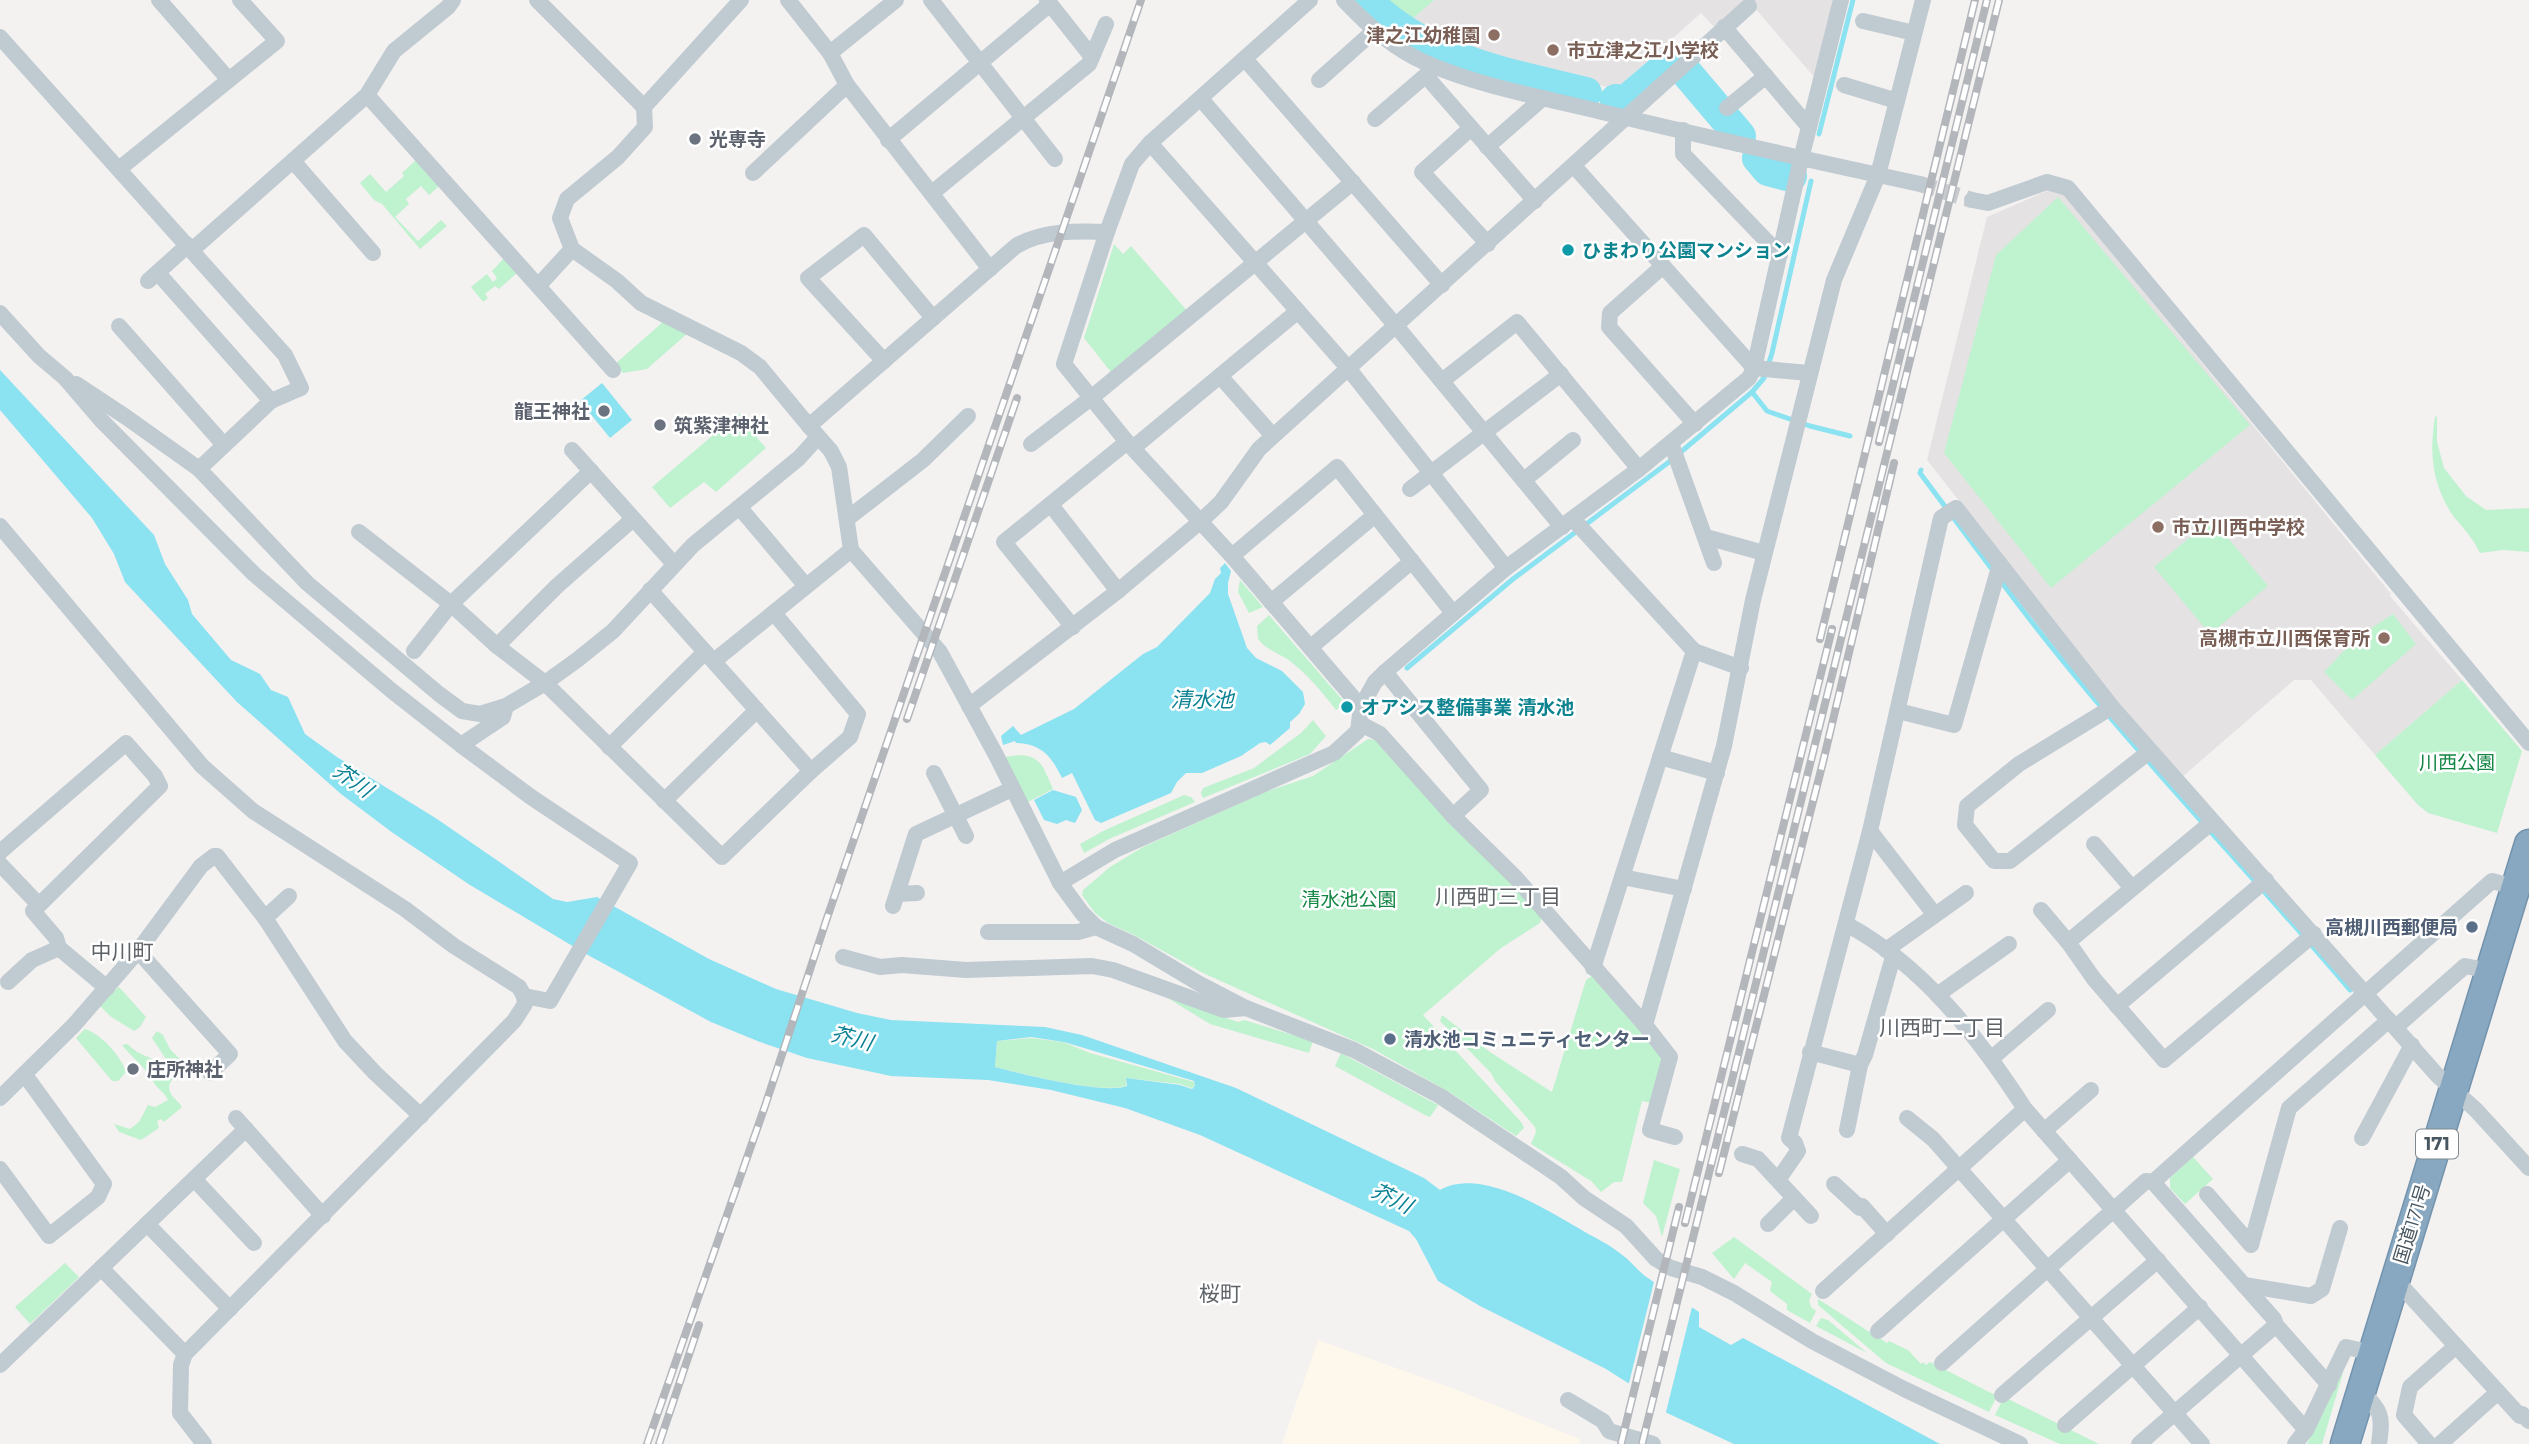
<svg xmlns="http://www.w3.org/2000/svg" width="2529" height="1444" viewBox="0 0 2529 1444" font-family="Montserrat,'Noto Sans JP',sans-serif">
<rect width="100%" height="100%" fill="#f4f1f1"/>
<polygon fill="#fdf7ec" points="1318,1340 1449,1387 1580,1439 1579,1444 1282,1444"/>
<g fill="#e5e2e4">
<polygon points="1370,0 1746,0 1715,28 1701,13 1616,89 1530,69 1529,74 1463,58 1402,28"/>
<polygon points="1748,0 1835,0 1815,78"/>
<polygon points="2049,190 2063,193 2391,594 2390,596 2462,680 2375,755 2311,680 2294,680 2182,777 2120,705 1927,460 1987,217"/>
</g>
<g fill="#bff2cf">
<polygon points="1372,0 1434,0 1402,28"/>
<polygon points="416,160 439,186 429,195 421,186 406,199 409,204 395,217 418,241 441,220 447,226 420,249 382,204 374,200 360,183 370,174 386,192 404,176 402,173"/>
<polygon points="2058,197 2250,425 2051,588 1944,453 1996,255"/>
<polygon points="1114,244 1123,254 1131,246 1189,313 1114,376 1084,338"/>
<polygon points="505,257 518,272 499,289 495,286 485,294 488,298 483,302 471,287 487,274 493,282 497,278 492,271"/>
<polygon points="663,322 688,333 647,369 623,373 615,364"/>
<polygon points="739,413 759,435 757,438 766,448 716,492 704,482 670,508 652,487"/>
<path d="M 2437,416 L 2437,442 L 2444,468 L 2466,496 L 2486,510 L 2529,508 L 2529,552 L 2503,550 L 2480,553 C 2473,538 2464,529 2454,517 C 2432,486 2429,453 2435,417 Z"/>
<polygon points="2212,519 2268,586 2210,634 2154,567"/>
<polygon points="1240,580 1263,607 1249,613 1238,592"/>
<polygon points="2393,614 2416,644 2352,700 2324,672 2355,639"/>
<path d="M 1269,615 L 1345,703 L 1336,710 C 1322,692 1308,675 1290,661 C 1279,653 1266,650 1258,639 L 1257,626 Z"/>
<polygon points="2462,680 2522,751 2497,833 2428,813 2418,805 2375,755"/>
<polygon points="1313,720 1326,736 1310,754 1203,798 1201,793 1203,788 1254,768 1301,733"/>
<polygon points="1368,739 1376,740 1542,916 1540,923 1501,948 1423,1015 1522,1123 1524,1128 1516,1136 1449,1092 1375,1050 1203,973 1134,935 1108,923 1095,913 1082,895 1083,890 1110,867 1143,847 1265,792 1313,776"/>
<path d="M 1021,755 C 1043,757 1044,770 1053,789 L 1028,802 L 1004,757 Z"/>
<polygon points="1184,795 1191,797 1195,802 1109,839 1084,853 1080,844 1103,831"/>
<polygon points="1592,976 1663,1056 1651,1103 1642,1101 1622,1182 1614,1182 1601,1192 1591,1181 1531,1144 1536,1132 1535,1127 1495,1081 1491,1073 1440,1021 1442,1015 1490,1052 1552,1092 1586,980"/>
<polygon points="119,987 146,1017 140,1027 134,1031 110,1016 100,1006 109,994"/>
<polygon points="1166,997 1238,1022 1244,1020 1313,1041 1309,1053 1210,1024"/>
<path d="M 85,1029 C 102,1035 120,1055 126,1072 L 118,1081 L 112,1081 L 76,1038 Z"/>
<path d="M 157,1031 L 163,1035 L 170,1049 L 187,1067 C 179,1075 164,1080 171,1094 C 174,1099 179,1102 182,1107 L 164,1122 L 161,1119 L 157,1121 L 159,1128 L 141,1140 L 119,1132 L 114,1124 L 130,1129 L 139,1122 L 148,1105 L 155,1107 L 168,1100 C 165,1093 158,1089 154,1083 C 146,1067 133,1059 122,1045 L 127,1044 L 137,1052 L 163,1064 L 166,1059 L 152,1038 Z"/>
<path d="M 1031,1038 L 1063,1042 L 1090,1053 L 1194,1082 L 1195,1086 L 1192,1088 L 1180,1084 L 1126,1078 L 1126,1086 C 1098,1094 1025,1074 995,1067 L 997,1041 Z"/>
<polygon points="1341,1053 1438,1105 1430,1117 1425,1115 1335,1066"/>
<polygon points="2193,1157 2213,1179 2185,1204 2170,1188 2170,1178"/>
<polygon points="1654,1160 1680,1169 1662,1237 1656,1216 1643,1203"/>
<polygon points="1734,1237 1812,1294 1809,1300 1811,1307 1816,1311 1810,1323 1787,1310 1787,1304 1770,1291 1772,1282 1745,1263 1734,1279 1712,1253"/>
<polygon points="65,1263 79,1277 30,1324 15,1307"/>
<polygon points="1818,1299 1887,1343 1889,1341 1908,1350 1921,1364 1923,1362 1926,1365 1930,1362 1997,1396 1989,1412 1886,1363 1818,1305"/>
<polygon points="1821,1318 1828,1320 1867,1353 1816,1326"/>
<polygon points="2341,1372 2343,1373 2322,1444 2307,1444"/>
<polygon points="2004,1397 2099,1444 2060,1444 1995,1415"/>
</g>
<g fill="#8be2f0" fill-rule="evenodd">
<path d="M 0,370 L 154,535 L 165,564 L 188,600 L 192,614 L 231,660 L 260,674 L 271,690 L 288,697 L 305,734 L 337,757 L 437,819 L 553,899 L 567,902 L 597,897 L 709,959 L 776,989 L 857,1013 L 891,1020 L 1045,1027 L 1082,1035 L 1236,1088 L 1424,1178 L 1440,1190 C 1481,1167 1545,1209 1580,1229 C 1593,1237 1609,1244 1621,1254 C 1630,1260 1636,1269 1645,1276 C 1662,1288 1681,1300 1699,1312 L 1699,1327 L 1731,1345 L 1743,1338 L 1940,1444 L 1734,1444 L 1654,1407 L 1636,1388 L 1606,1369 L 1480,1306 L 1438,1281 L 1416,1239 L 1409,1231 L 1200,1135 L 1125,1108 L 1051,1090 L 988,1080 L 891,1076 L 807,1058 L 760,1042 L 711,1022 L 586,954 L 470,885 L 393,833 L 341,794 L 237,702 L 125,582 L 114,554 L 92,518 L 0,410 ZM 1031,1037 L 1064,1042 L 1194,1081 L 1195,1086 L 1192,1089 L 1180,1085 L 1126,1078 L 1127,1086 C 1103,1095 1022,1074 995,1067 L 997,1041 Z"/>
<polygon points="602,383 632,420 610,438 580,401"/>
<path d="M 1225,563 L 1231,571 L 1228,583 L 1228,594 L 1247,648 L 1256,658 L 1282,671 L 1303,692 L 1305,704 L 1299,714 L 1290,722 L 1290,728 L 1270,745 L 1266,742 L 1260,743 L 1241,756 L 1202,773 L 1186,773 L 1177,782 L 1171,793 L 1101,823 L 1095,820 L 1072,773 L 1062,778 C 1051,756 1042,744 1016,743 L 1015,741 L 1003,745 L 1001,736 L 1013,726 L 1021,735 L 1074,709 L 1143,654 L 1157,647 L 1210,593 L 1215,579 L 1221,573 L 1220,568 Z"/>
<polygon points="1053,790 1076,797 1082,810 1075,823 1066,820 1057,824 1044,820 1034,800"/>
</g>
<polygon fill="#f4f1f1" points="1655,1278 1693,1303 1665,1416 1652,1409 1628,1387"/>
<g fill="none" stroke-linecap="round" stroke-linejoin="round">
<g stroke="#8be2f0" stroke-width="5">
<polyline points="1819,134 1853,0"/>
<polyline points="1752,392 1767,411 1810,426 1850,436"/>
<polyline points="1921,470 1920,473 1994,572"/>
<path d="M 2000,580 C 2107,725 2234,853 2350,990"/>
<polyline points="1407,668 1513,579 1669,462 1752,392 1764,378 1772,353 1811,181"/>
</g>
<g stroke="#8be2f0" stroke-width="32">
<path d="M 1366,0 C 1427,61 1505,73 1586,93"/>
<polyline points="1685,71 1740,136"/>
<polyline points="1616,100 1626,101 1667,66"/>
<polyline points="1758,158 1768,170 1791,176"/>
</g>
<polyline stroke="#c9cacd" stroke-width="16" stroke-dasharray="16 8" stroke-linecap="butt" points="1920,184 1972,200"/>
<defs>
<polyline id="highway" points="2345,1444 2529,844"/>
</defs>
<use href="#highway" stroke="#7393ad" stroke-width="31"/>
<g stroke="#bfcad1" stroke-width="16">
<polyline points="159,0 229,80"/>
<polyline points="537,0 644,107 645,127 618,157 567,199 560,218 572,249 617,281 641,303 741,353 760,367 809,426"/>
<polyline points="788,0 830,53 847,85 990,269"/>
<polyline points="931,0 1055,159"/>
<polyline points="1047,0 1092,57"/>
<polyline points="1310,0 1150,143 1132,164 1107,232 1064,364 1127,442 1232,556 1361,707"/>
<path d="M 1344,0 C 1367,25 1393,48 1424,62 C 1478,86 1540,97 1598,111 C 1705,137 1813,161 1920,184"/>
<polyline points="1863,21 1914,33"/>
<polyline points="1724,27 1809,127"/>
<polyline points="0,37 285,355 301,388 271,401 199,469"/>
<polyline points="830,53 896,0"/>
<polyline points="1245,59 1442,285"/>
<polyline points="1426,76 1535,201"/>
<polyline points="1319,80 1375,30"/>
<polyline points="1844,85 1897,101"/>
<polyline points="367,95 613,370"/>
<polyline points="1201,99 1397,327 1562,527"/>
<polyline points="644,107 741,0"/>
<polyline points="1727,108 1766,76"/>
<polyline points="1375,119 1432,70"/>
<polyline points="1471,128 1422,172 1488,244"/>
<polyline points="1683,130 1683,154 1780,255"/>
<polyline points="888,140 1050,4"/>
<polyline points="1150,143 1348,368 1506,568"/>
<polyline points="1487,147 1543,98"/>
<polyline points="293,161 373,253"/>
<polyline points="1574,166 1754,368 1809,373"/>
<polyline points="119,169 277,41 240,0"/>
<polyline points="753,173 847,85"/>
<polyline points="932,193 1089,64 1106,24"/>
<polyline points="1972,200 1988,203 2047,182 2068,188 2529,743"/>
<path d="M 1107,232 C 1077,231 1043,230 1016,246 L 809,426 L 831,451 L 839,467 L 851,550 L 940,652 L 997,757 L 1060,883 L 1082,913 L 1096,927 L 1133,944 L 1198,983 L 1246,1008 L 1354,1050 L 1440,1096 L 1561,1177 L 1584,1198 L 1626,1226 L 1656,1259 L 1671,1268 L 1702,1277 L 1734,1293 L 1812,1341 L 1904,1389 L 2020,1444"/>
<polyline points="192,250 367,95 394,51 448,7 453,0"/>
<polyline points="1663,266 1610,313 1609,327 1695,424"/>
<polyline points="158,273 271,401"/>
<polyline points="148,281 188,245"/>
<polyline points="539,285 572,249"/>
<polyline points="0,313 39,356 65,378 101,420 254,574 392,691 461,745 531,797 630,863 550,1001 524,996"/>
<polyline points="119,326 224,445"/>
<polyline points="884,361 808,278 864,235 933,318"/>
<polyline points="1220,376 1273,436"/>
<polyline points="1442,381 1517,322 1639,469"/>
<polyline points="76,384 126,417 199,469 307,583 439,694 462,711 480,714 506,706 545,683 577,660 613,631 693,545 799,458 818,437"/>
<polyline points="1671,443 1714,563"/>
<polyline points="1031,444 1091,398 1353,182"/>
<polyline points="1133,448 1298,311"/>
<polyline points="572,450 674,564"/>
<polyline points="1524,480 1573,440"/>
<polyline points="1410,489 1561,374"/>
<polyline points="1051,505 1118,591"/>
<polyline points="740,508 806,586"/>
<polyline points="847,519 923,460 968,416"/>
<polyline points="1573,519 1694,651 1593,968"/>
<polyline points="0,526 202,766 253,811 405,909 454,946 519,987 524,996 525,1004 514,1021 185,1354 181,1365 180,1413 204,1444"/>
<polyline points="359,532 451,604 497,646 545,683 722,857 811,771 650,590"/>
<polyline points="1706,537 1764,553"/>
<polyline points="1232,556 1337,467 1453,613"/>
<polyline points="1271,602 1375,515"/>
<polyline points="774,613 858,714 850,737 811,771"/>
<polyline points="1073,627 1004,542 1127,442"/>
<polyline points="497,646 557,586 633,519"/>
<polyline points="1311,647 1412,561"/>
<polyline points="414,651 451,604 591,471"/>
<polyline points="1694,651 1741,668"/>
<polyline points="714,661 851,550"/>
<polyline points="1385,672 1481,790 1453,816"/>
<polyline points="969,706 1118,591 1201,521 1221,502 1259,449 1749,6"/>
<polyline points="2112,707 2019,764 1967,806 1965,825 1994,861 2010,861 2150,751"/>
<polyline points="1898,711 1954,725 2000,564"/>
<polyline points="1361,724 1380,734 1453,816 1516,878 1645,1025 1670,1057 1650,1130 1675,1137"/>
<polyline points="461,745 503,717 506,706"/>
<polyline points="609,747 705,652"/>
<polyline points="1660,757 1717,773"/>
<polyline points="934,773 966,836"/>
<polyline points="664,801 757,710"/>
<polyline points="1870,831 1935,915"/>
<polyline points="2094,844 2132,888"/>
<polyline points="0,852 126,743 155,776 160,786 33,911 56,938 59,948 107,988"/>
<polyline points="0,864 39,905"/>
<polyline points="1622,877 1684,889"/>
<polyline points="1060,883 1115,850 1334,753 1358,731 1361,707 1375,682 1385,672 1506,568 1639,469 1749,378 1754,368 1801,159 1841,0"/>
<polyline points="897,894 917,893"/>
<polyline points="893,906 916,834 1012,789"/>
<polyline points="2041,910 2068,942 2094,979 2164,1060 2314,934"/>
<polyline points="265,918 289,896"/>
<polyline points="988,932 1078,932 1096,927"/>
<polyline points="2068,942 2212,822"/>
<polyline points="1886,950 1966,893"/>
<polyline points="843,957 880,967 902,965 966,970 1092,966 1113,970 1224,1010 1246,1008"/>
<polyline points="8,982 32,960 59,948"/>
<polyline points="1937,995 2009,944"/>
<polyline points="2117,1006 2266,880"/>
<polyline points="1645,1025 1724,746 1753,600 1834,280 1878,175 1923,0"/>
<polyline points="2396,1027 2465,966 2490,971"/>
<polyline points="1810,1052 1860,1065"/>
<polyline points="1992,1058 2048,1010"/>
<polyline points="210,1073 230,1054 138,951 201,866 214,856 217,856 265,918 345,1041 375,1073 421,1116"/>
<polyline points="0,1098 74,1025 138,951"/>
<polyline points="2025,1109 2306,1430"/>
<polyline points="236,1118 323,1216"/>
<polyline points="1907,1118 1933,1139 2202,1444"/>
<polyline points="1847,1130 1860,1065 1865,1055 1893,957"/>
<polyline points="2044,1131 2091,1090"/>
<polyline points="2362,1138 2412,1045"/>
<polyline points="1742,1154 1758,1159 1811,1216"/>
<polyline points="0,1169 49,1236 98,1197 104,1184 25,1075"/>
<polyline points="194,1179 254,1243"/>
<polyline points="1778,1180 1798,1151 1795,1143 1789,1138 1870,831 1941,518 1956,508 2112,707 2437,1075 2476,1110 2529,1168"/>
<polyline points="2153,1182 2492,881 2514,887"/>
<polyline points="1834,1184 1860,1208 1862,1206 1887,1234"/>
<polyline points="2207,1194 2251,1245 2289,1108 2389,1020"/>
<polyline points="147,1224 230,1309"/>
<polyline points="1768,1224 1794,1198"/>
<polyline points="101,1268 185,1354"/>
<polyline points="2395,1279 2520,1416 2522,1414 2529,1421"/>
<polyline points="2244,1285 2311,1296 2322,1289 2340,1228"/>
<path d="M 1823,1291 L 2025,1109 C 1979,1038 1923,965 1846,924"/>
<polyline points="1878,1331 2070,1160"/>
<polyline points="1942,1363 2146,1181 2153,1182 2274,1319 2276,1325 2329,1385"/>
<polyline points="0,1365 246,1129"/>
<path d="M 2361,1391 C 2382,1412 2383,1415 2379,1444"/>
<polyline points="2002,1395 2158,1260"/>
<polyline points="1568,1400 1603,1421 1609,1431 1653,1444"/>
<polyline points="2065,1425 2200,1307"/>
<polyline points="2139,1444 2276,1325"/>
<polyline points="2295,1444 2306,1430 2346,1347 2373,1353"/>
<polyline points="2429,1444 2404,1415 2410,1387 2456,1346"/>
<polyline points="2440,1444 2498,1392"/>
</g>
<use href="#highway" stroke="#88a8c1" stroke-width="28"/>
<defs>
<g id="rail">
<polyline points="1879,442 1987,0"/>
<polyline points="1820,639 1975,0"/>
<polyline points="907,719 1017,398"/>
<polyline points="1719,1173 1823,762 1894,463"/>
<polyline points="1685,1223 1832,629"/>
<polyline points="647,1444 765,1106 826,921 1141,0"/>
<polyline points="659,1444 699,1325"/>
<polyline points="1621,1444 1679,1207"/>
<polyline points="1642,1444 1999,0"/>
</g>
</defs>
<use href="#rail" stroke="#b3b7bc" stroke-width="8"/>
<use href="#rail" stroke="#fff" stroke-width="5" stroke-dasharray="16" stroke-linecap="butt"/>
</g>
<g fill="#8d6e63" stroke="#fff" stroke-width="2.5">
<circle cx="1494" cy="35" r="7"/>
<circle cx="1553" cy="50" r="7"/>
<circle cx="2158" cy="527" r="7"/>
<circle cx="2384" cy="638" r="7"/>
</g>
<g fill="#6b7280" stroke="#fff" stroke-width="2.5">
<circle cx="695" cy="139" r="7"/>
<circle cx="604" cy="411" r="7"/>
<circle cx="660" cy="425" r="7"/>
<circle cx="133" cy="1069" r="7"/>
</g>
<g fill="#0f9aa8" stroke="#fff" stroke-width="2.5">
<circle cx="1568" cy="250" r="7"/>
<circle cx="1347" cy="707" r="7"/>
</g>
<g fill="#5c6f8a" stroke="#fff" stroke-width="2.5">
<circle cx="2472" cy="927" r="7"/>
<circle cx="1390" cy="1039" r="7"/>
</g>
<g text-anchor="middle" dominant-baseline="central" stroke-width="5" stroke-linejoin="round" paint-order="stroke">
<rect fill="#fff" stroke="#7f8990" stroke-width="2" x="2416" y="1129.5" width="42" height="29" rx="5"/>
<g font-size="18" font-weight="bold" fill="#485660">
<text x="2437" y="1144">171</text>
</g>
<g font-size="19" font-weight="bold" fill="#785e54" stroke="#fff" text-anchor="end">
<text x="1480" y="35">津之江幼稚園</text>
<text x="1567" y="50" text-anchor="start">市立津之江小学校</text>
<text x="2172" y="527" text-anchor="start">市立川西中学校</text>
<text x="2370" y="638">高槻市立川西保育所</text>
</g>
<g font-size="19" font-weight="bold" fill="#5b616d" stroke="#fff" text-anchor="start">
<text x="709" y="139">光専寺</text>
<text x="590" y="411" text-anchor="end">龍王神社</text>
<text x="674" y="425">筑紫津神社</text>
<text x="147" y="1069">庄所神社</text>
</g>
<g font-size="19" font-weight="bold" fill="#0d838f" stroke="#fff" text-anchor="start">
<text x="1582" y="250">ひまわり公園マンション</text>
<text x="1361" y="707">オアシス整備事業 清水池</text>
</g>
<g font-size="19" fill="#148644" stroke="#fff">
<text x="2457" y="762">川西公園</text>
<text x="1349" y="899">清水池公園</text>
</g>
<g font-size="19" font-weight="bold" fill="#4e5e75" stroke="#fff" text-anchor="end">
<text x="2458" y="927">高槻川西郵便局</text>
<text x="1404" y="1039" text-anchor="start">清水池コミュニティセンター</text>
</g>
<g font-size="19" fill="#485660" stroke="#fff">
<text transform="translate(2412 1224) rotate(-73)">国道171号</text>
</g>
<g font-size="21" font-style="italic" fill="#098193" stroke="#fff">
<text x="1202" y="699">清水池</text>
<text transform="translate(353 780) rotate(35)">芥川</text>
<text transform="translate(852 1038) rotate(14)">芥川</text>
<text transform="translate(1392 1198) rotate(26)">芥川</text>
</g>
<g font-size="21" fill="#5d6267" stroke="#fff">
<text x="1498" y="896">川西町三丁目</text>
<text x="122" y="951">中川町</text>
<text x="1942" y="1027">川西町二丁目</text>
<text x="1220" y="1293">桜町</text>
</g>
</g>
</svg>
